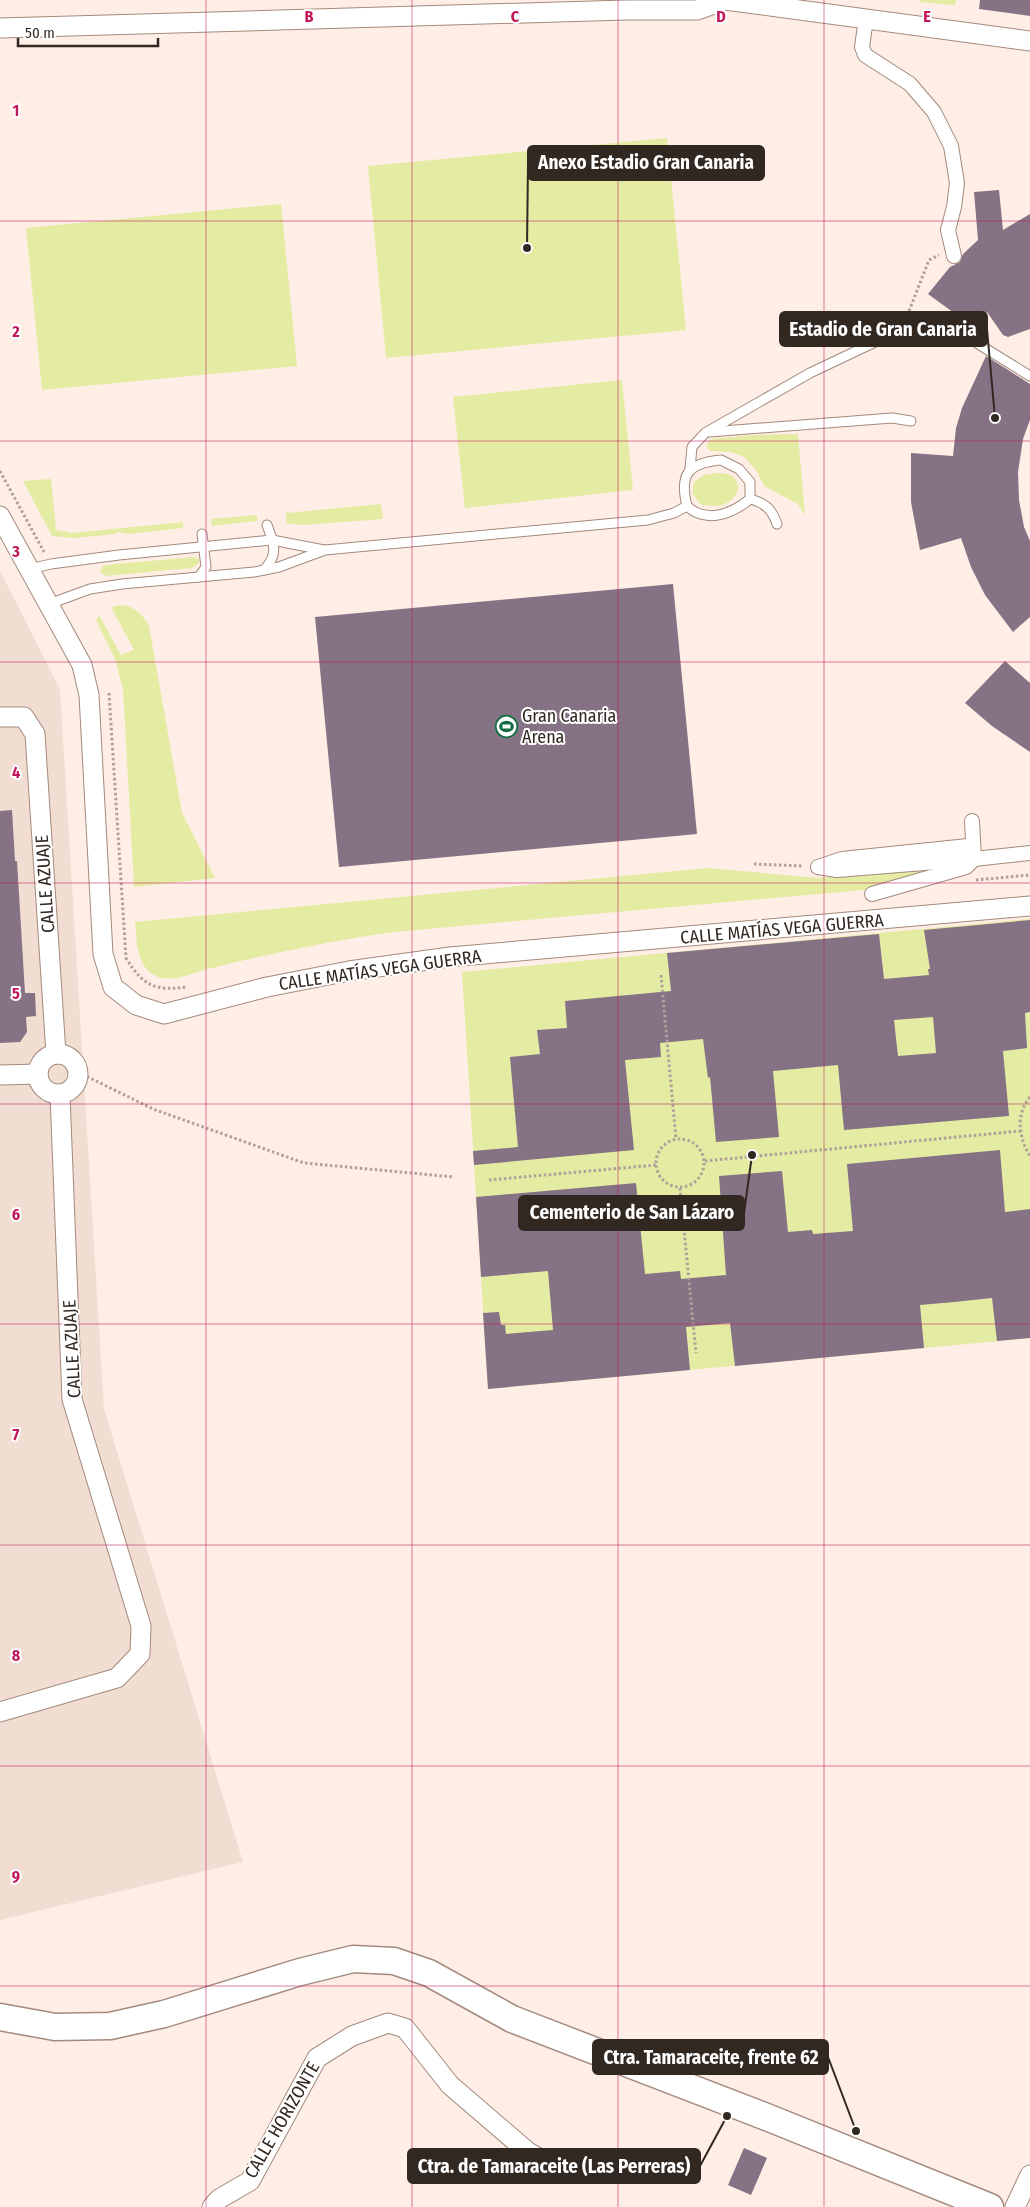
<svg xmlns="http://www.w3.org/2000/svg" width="1030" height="2207" viewBox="0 0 1030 2207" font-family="'Fira Sans Condensed',sans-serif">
<rect width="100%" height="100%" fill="#ffeee5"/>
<polygon fill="#f2ddd2" points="0,571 60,689 104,1409 243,1862 0,1920"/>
<g fill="#e4eba3">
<polygon points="921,0 956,0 955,5 920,2"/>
<polygon points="667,138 686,330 386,358 368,166"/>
<polygon points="281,204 297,366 42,390 26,228"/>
<polygon points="622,380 633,490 465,508 453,397"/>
<polygon points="798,434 805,515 798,504 764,486 756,470 744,457 731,452 710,451 707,447 708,442 712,439 753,435"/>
<path d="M 717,473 C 754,472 738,516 700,504 L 692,493 L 694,482 L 704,475 Z"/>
<polygon points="51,479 56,530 72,533 183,522 183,528 129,534 116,532 116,534 74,538 52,536 23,481"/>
<polygon points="381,504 383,519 303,525 286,523 286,513"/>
<polygon points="257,515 257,521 212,526 211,519"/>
<polygon points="194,557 199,559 199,563 192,568 106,576 100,571 104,565"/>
<path d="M 120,605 C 134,605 143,615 149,626 L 182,813 L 215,878 L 134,887 L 123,689 L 115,659 L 96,620 L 99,615 L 121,655 L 134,650 L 111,607 Z"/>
<path d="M 937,866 L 938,870 L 874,889 L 394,932 C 330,941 267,954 204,970 C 190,974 171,983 156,976 C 136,966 137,942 135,922 L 708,868 L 818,878 Z"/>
<polygon points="1030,919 1030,1338 488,1389 462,972"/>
</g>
<g fill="#857285" fill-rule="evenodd">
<polygon points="980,0 1030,0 1030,16 979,9"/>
<polygon points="999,190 1003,230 1030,214 1030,329 1008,337 1003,335 987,312 977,326 965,321 928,294 950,267 960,262 963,254 978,240 974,192"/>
<polygon points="986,356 1030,384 1030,420 1023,439 1018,472 1019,500 1024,527 1030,541 1030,617 1013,632 985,595 971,567 961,538 920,550 911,502 911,453 953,456 956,428 962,408"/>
<polygon points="673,584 697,834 339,867 315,617"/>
<polygon points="1005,661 1030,683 1030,752 992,726 965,703"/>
<polygon points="12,810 15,861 17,861 25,993 35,993 36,1016 26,1017 27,1032 20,1042 0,1043 0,811"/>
<path d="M 1030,920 L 1030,1012 L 1025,1013 L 1027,1048 L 1003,1051 L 1009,1116 L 844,1130 L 838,1065 L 773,1071 L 779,1137 L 716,1142 L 710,1077 L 708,1078 L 703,1039 L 660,1043 L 661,1057 L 625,1060 L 634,1150 L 474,1165 L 473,1151 L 518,1147 L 510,1057 L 540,1054 L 537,1030 L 567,1028 L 565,1001 L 671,991 L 667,953 L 879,934 L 884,979 L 929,975 L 928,969 L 930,969 L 924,930 ZM 933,1017 L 936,1053 L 898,1056 L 894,1020 Z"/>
<polygon points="1000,1150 1005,1212 1030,1209 1030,1338 997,1341 992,1298 954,1302 920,1305 924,1348 735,1366 730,1323 686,1327 690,1370 488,1389 483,1313 499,1312 501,1325 505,1325 506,1334 553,1330 548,1271 481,1277 476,1197 636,1183 645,1274 680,1271 681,1279 726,1275 719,1176 782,1171 788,1232 812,1230 813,1234 853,1231 847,1164"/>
<polygon points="744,2148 767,2158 751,2195 728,2185"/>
</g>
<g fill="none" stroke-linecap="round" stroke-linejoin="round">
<defs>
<g id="service">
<polyline points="710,432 892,418 911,421"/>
<path d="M 721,460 L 739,469 L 750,482 L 750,499 C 732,514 706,524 687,506 C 679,474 688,463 721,460 Z"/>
<polyline points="690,469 692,447 705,433 810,373 909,326 927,320 941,321 1030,376"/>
<path d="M 750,499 C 765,503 772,509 777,524"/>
<polyline points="29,569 51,564 119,555 272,540 324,550"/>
<path d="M 264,570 C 279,554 274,544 267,525"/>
<polyline points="199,577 206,567 202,534"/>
<polyline points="49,604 90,589 122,584 254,572 279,567 325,550 648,520 674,513 687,506"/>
</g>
<g id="pedestrian">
<polyline points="866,19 862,47 865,55 910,84 934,112 951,146 957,183 954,207 948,230 954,256"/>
<polyline points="968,846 842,859 818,867 837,870 974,859 1030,853"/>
<polyline points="872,894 966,867 974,859 972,821"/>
</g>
<g id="minor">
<polyline points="0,28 626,10 697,10 725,0 1030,41"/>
<polyline points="0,516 82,665 89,695 103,954 113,987 136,1005 164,1014 267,987 349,971 450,957 1030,906"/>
<polyline points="0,717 24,717 35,734 56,1054"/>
<circle cx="58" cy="1074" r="20"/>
<polyline points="0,1075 38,1074"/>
<polyline points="0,1712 117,1678 140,1654 141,1626 72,1399 60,1095"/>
<polyline points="212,2207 219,2199 250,2181 317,2058 352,2036 388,2023 405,2028 450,2085 528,2152 550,2164 626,2164"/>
<polyline points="1015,2207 1030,2175"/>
</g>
<polyline id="secondary" points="0,2017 55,2027 110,2026 164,2014 300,1972 353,1959 394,1961 429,1973 512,2019 764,2116 990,2207"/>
</defs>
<use href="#service" stroke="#a38a7c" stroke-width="11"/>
<use href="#pedestrian" stroke="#a38a7c" stroke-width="16"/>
<use href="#minor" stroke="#a38a7c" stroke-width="21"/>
<use href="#secondary" stroke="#a38a7c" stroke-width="29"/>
<g stroke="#afa199" stroke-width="3" stroke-dasharray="2.5 2.5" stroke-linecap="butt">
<polyline points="909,311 929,260 939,255"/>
<polyline points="0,471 44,552"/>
<path d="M 109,693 L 126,958 C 144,987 155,991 188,987"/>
<polyline points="754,864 803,866"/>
<polyline points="976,880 1030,875"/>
<polyline points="661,975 676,1139"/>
<polyline points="78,1072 153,1109 304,1163 454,1177"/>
<path d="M 1030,1097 C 1015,1115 1019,1138 1030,1156"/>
<circle cx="680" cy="1163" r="24"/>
<polyline points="705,1161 1020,1131"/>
<polyline points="489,1180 656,1165"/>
<polyline points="680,1188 696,1353"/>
</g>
<use href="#service" stroke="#fff" stroke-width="9"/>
<use href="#pedestrian" stroke="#fff" stroke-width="14"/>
<use href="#minor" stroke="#fff" stroke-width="19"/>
<use href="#secondary" stroke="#fff" stroke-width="26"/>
</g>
<path fill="none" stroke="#c2185b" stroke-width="1" stroke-opacity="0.55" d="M 206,0 L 206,2207M 412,0 L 412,2207M 618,0 L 618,2207M 824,0 L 824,2207M 0,221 L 1030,221M 0,441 L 1030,441M 0,662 L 1030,662M 0,883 L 1030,883M 0,1104 L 1030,1104M 0,1324 L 1030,1324M 0,1545 L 1030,1545M 0,1766 L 1030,1766M 0,1986 L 1030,1986"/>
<defs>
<symbol id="stadium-ring" viewBox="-11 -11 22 22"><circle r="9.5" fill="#fff" stroke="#116d42" stroke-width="1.5"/><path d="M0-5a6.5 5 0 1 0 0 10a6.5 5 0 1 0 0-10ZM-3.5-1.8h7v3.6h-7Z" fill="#116d42"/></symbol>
</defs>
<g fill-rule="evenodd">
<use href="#stadium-ring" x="494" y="714" width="25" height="25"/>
</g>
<g text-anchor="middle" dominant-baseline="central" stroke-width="4" stroke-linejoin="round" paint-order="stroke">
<g font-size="18" fill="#322822" stroke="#fff" text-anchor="start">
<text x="522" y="716">Gran Canaria<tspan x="522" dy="21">Arena</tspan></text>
</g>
<g font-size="18" fill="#322822" stroke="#fff">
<text transform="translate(45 884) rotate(-94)">CALLE AZUAJE</text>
<text transform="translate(782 929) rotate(-5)">CALLE MATÍAS VEGA GUERRA</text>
<text transform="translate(380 970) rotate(-8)">CALLE MATÍAS VEGA GUERRA</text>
<text transform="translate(72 1349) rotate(-93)">CALLE AZUAJE</text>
<text transform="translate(282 2120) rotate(-60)">CALLE HORIZONTE</text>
</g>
</g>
<g font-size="16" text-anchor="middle" font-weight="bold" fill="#c2185b" stroke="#fff" stroke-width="4" stroke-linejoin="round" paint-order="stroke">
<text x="309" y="22">B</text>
<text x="515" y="22">C</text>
<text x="721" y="22">D</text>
<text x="927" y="22">E</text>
<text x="16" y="116">1</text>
<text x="16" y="337">2</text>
<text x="16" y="557">3</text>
<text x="16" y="778">4</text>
<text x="16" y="999">5</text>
<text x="16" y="1220">6</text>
<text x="16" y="1440">7</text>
<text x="16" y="1661">8</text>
<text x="16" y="1882">9</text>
</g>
<path fill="none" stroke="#322822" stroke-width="2" d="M527 248L528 163M995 418L987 329M752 1155L744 1213M856 2131L828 2057M727 2116L700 2166"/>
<g fill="#322822" stroke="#fff" stroke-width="2">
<circle cx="527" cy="248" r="5"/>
<circle cx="995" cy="418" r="5"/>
<circle cx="752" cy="1155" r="5"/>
<circle cx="856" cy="2131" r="5"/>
<circle cx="727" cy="2116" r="5"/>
</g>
<g fill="#322822" stroke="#322822" stroke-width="2">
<rect x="528" y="146" width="236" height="34" rx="5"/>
<rect x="780" y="312" width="207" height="34" rx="5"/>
<rect x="519" y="1196" width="225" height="34" rx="5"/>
<rect x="593" y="2040" width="235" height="34" rx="5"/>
<rect x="408" y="2149" width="292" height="34" rx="5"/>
</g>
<g font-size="19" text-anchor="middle" font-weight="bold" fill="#fff">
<text x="646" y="169">Anexo Estadio Gran Canaria</text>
<text x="883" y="336">Estadio de Gran Canaria</text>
<text x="632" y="1219">Cementerio de San Lázaro</text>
<text x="711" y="2064">Ctra. Tamaraceite, frente 62</text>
<text x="554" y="2173">Ctra. de Tamaraceite (Las Perreras)</text>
</g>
<path d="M18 38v8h140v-8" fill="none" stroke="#322822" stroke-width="2.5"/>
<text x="25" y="38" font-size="15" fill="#322822" stroke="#ffffff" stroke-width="4" paint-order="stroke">50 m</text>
</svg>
